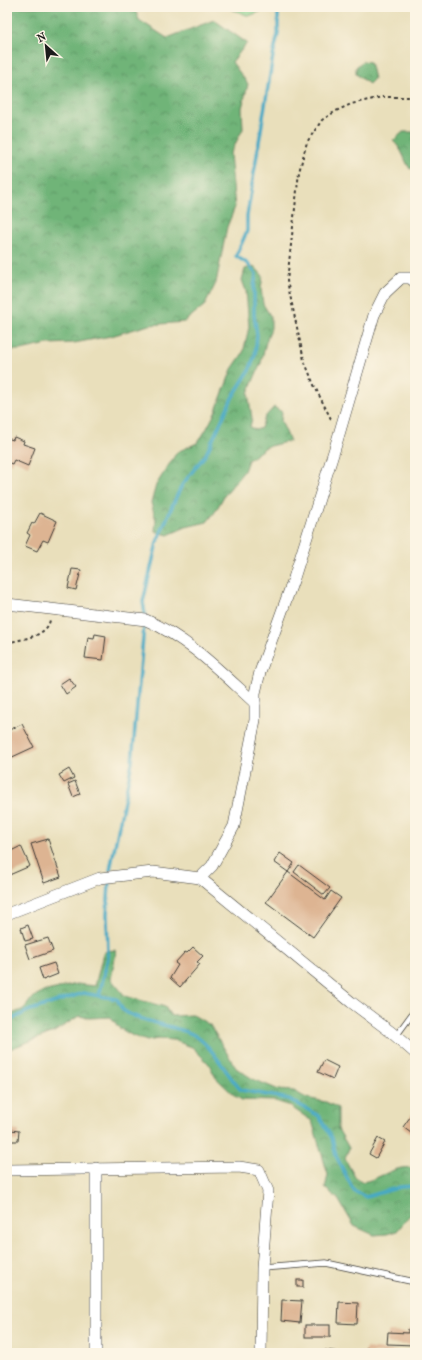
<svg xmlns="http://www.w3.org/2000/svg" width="422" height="1360" viewBox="0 0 422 1360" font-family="'IM FELL French Canon',serif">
<defs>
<pattern id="forest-crowns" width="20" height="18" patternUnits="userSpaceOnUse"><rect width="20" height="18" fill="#70b478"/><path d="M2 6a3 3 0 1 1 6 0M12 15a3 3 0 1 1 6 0" fill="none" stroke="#5b9262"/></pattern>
</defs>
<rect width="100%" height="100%" fill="#fcf5e5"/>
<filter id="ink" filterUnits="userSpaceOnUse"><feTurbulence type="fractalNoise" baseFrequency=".025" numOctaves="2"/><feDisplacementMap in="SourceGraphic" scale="8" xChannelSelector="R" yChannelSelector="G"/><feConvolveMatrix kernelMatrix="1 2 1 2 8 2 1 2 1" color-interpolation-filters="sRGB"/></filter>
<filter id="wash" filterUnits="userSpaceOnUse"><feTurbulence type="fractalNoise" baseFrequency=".012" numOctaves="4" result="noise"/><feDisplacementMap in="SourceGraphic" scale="16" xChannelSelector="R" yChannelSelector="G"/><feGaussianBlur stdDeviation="0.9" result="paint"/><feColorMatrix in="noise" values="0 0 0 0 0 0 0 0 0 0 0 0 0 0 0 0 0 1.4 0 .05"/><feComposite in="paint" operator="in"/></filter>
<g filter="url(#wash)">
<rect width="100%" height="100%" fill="#e9dfbb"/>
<polygon fill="#8bd28d" stroke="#547754" points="226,7 272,7 249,16"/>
<g fill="url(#forest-crowns)" stroke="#46684a">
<polygon points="7,7 134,7 139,20 167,38 214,20 247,43 232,62 248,84 242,108 243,129 230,154 235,207 227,227 216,283 205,305 184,322 149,325 111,336 74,343 48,344 21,350 7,350"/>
<polygon points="363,61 370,62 374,79 369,84 356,74 356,67"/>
<path d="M 403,132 L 413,132 L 415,135 L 415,167 L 410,169 C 403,158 403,150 393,141 Z"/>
<polygon points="254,266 263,276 261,288 263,304 271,317 271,328 266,342 261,363 248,393 252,418 250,427 256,430 261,428 265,417 274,407 282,412 281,421 290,441 266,447 248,460 244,471 224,496 215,512 207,522 186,527 168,535 155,531 156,520 151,503 156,485 177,452 197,443 206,430 215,413 232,369 243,353 249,327 246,291 242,280 245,269"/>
<path d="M 115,950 L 116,953 L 111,979 L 125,996 L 165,1007 L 171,1016 L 193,1015 L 210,1025 L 236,1068 L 253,1079 L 279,1090 L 294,1091 L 306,1098 L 326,1102 L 338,1108 L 338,1129 L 349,1148 L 345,1159 L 355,1177 L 361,1182 C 378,1181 398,1162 415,1169 L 415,1209 L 397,1231 L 387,1234 L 374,1235 L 354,1226 L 338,1199 L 325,1188 L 328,1175 L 312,1121 L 288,1105 L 275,1101 L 242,1100 L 235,1096 L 216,1078 L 209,1064 L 192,1047 L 173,1040 L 158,1039 L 147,1041 L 133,1036 L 119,1028 L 111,1017 L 89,1018 L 79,1016 L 54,1032 L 7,1050 L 7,1016 L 24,1009 L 32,998 L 42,992 L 77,984 L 95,986 L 103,954 L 106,951 Z"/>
</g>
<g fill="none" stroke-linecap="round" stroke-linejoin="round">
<g stroke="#46a9c5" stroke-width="3.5">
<polyline points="145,614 143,602 157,542 173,504 182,485 206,454 232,398 249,371 255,355 257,335 254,315 254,288 256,274 248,264 236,256 247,231 247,216 273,56 278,34 278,7"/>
<polyline points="110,870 132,762 144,626"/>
<polyline points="99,996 108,958 107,914 109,884"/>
<path d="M 7,1022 L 28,1011 L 83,993 L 117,999 C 119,1002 120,1007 123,1010 C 134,1020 175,1026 192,1034 C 211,1043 226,1074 241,1090 L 289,1099 L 319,1116 L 332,1138 L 336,1156 L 354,1191 L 366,1197 L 400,1187 L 415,1186"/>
</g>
</g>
<g id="blocks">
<g fill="#ddb492">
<polygon points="14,437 24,441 23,444 35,448 28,466 14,460 12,464 7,462 7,438 13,440"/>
<polygon points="40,513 57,521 48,542 43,540 37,551 25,546 30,535 27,533 32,523 34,524"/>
<polygon points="72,569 81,570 76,590 68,588"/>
<polygon points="95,634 106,636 103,660 85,658 88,637 94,638"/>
<polygon points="69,678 76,687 66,694 60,684"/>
<polygon points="22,724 34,747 8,759 7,731"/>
<polygon points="69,769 74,778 64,783 59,775"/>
<polygon points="75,781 80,794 73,797 68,784"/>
<polygon points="48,839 61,877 44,883 31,844"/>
<polygon points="21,846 30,866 7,876 7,853"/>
<polygon points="280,853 294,863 288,872 274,862"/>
<polygon points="299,865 330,888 324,895 294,872"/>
<polygon points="288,872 325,900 331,891 341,898 313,937 266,902"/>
<polygon points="28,925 33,939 25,941 21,928"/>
<polygon points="48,938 53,951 30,959 25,945"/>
<polygon points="193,947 203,956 197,962 200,964 180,987 170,978 178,965 175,963 185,952 187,953"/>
<polygon points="54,963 58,974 43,980 39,968"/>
<polygon points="324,1060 338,1067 333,1079 318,1072"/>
<polygon points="415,1110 415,1136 403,1127"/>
<polygon points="11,1130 19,1131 18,1141 10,1141"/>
<polygon points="378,1138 385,1142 376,1158 369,1154"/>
<rect x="297" y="1280" width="6" height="7"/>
<polygon points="282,1300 302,1301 300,1323 281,1321"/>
<polygon points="339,1302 358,1303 357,1324 338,1323"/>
<rect x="305" y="1325" width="25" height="12"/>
<polygon points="408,1329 415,1330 415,1345 387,1344 388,1332 408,1333"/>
<polygon points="366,1348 401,1352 401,1353 365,1353"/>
<polygon points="325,1350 340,1352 340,1353 324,1353"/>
</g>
</g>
</g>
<g filter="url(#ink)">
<use href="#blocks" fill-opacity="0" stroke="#3b3934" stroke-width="1"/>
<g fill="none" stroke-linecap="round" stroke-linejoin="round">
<defs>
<g id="lane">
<polyline points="396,1036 415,1010"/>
<polyline points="262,1268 326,1263 415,1282"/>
</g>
<g id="street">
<path d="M 7,604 L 146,620 C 188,638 222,673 255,703"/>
<polyline points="200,878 212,866 234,826 255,720 255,693 260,672 294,578 335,448 374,315 385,293 401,278 410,278 415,282"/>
<polyline points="7,914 100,878 153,872 200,878 351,1002 391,1032 415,1053"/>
<polyline points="7,1170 239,1167 259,1170 268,1191 262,1268 261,1353"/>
<polyline points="96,1353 96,1168"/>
</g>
</defs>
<use href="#lane" stroke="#3b3934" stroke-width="7"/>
<use href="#street" stroke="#3b3934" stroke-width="12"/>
<g stroke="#3b3934" stroke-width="2" stroke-dasharray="3 3" stroke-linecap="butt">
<polyline points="331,419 314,385 304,360 287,281 299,172 307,142 322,120 336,111 351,104 382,97 415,97"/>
<path d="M 7,643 C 21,639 47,637 50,620"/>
</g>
<use href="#lane" stroke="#fff" stroke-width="5.5"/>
<use href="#street" stroke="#fff" stroke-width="11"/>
</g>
</g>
<rect width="422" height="1360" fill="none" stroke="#fcf5e5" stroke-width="24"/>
<g transform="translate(46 46) rotate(333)" stroke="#fcf5e5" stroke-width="3" paint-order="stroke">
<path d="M0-3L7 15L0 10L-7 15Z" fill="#1c1c1c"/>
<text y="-6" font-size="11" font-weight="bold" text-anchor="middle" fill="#1c1c1c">N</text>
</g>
</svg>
